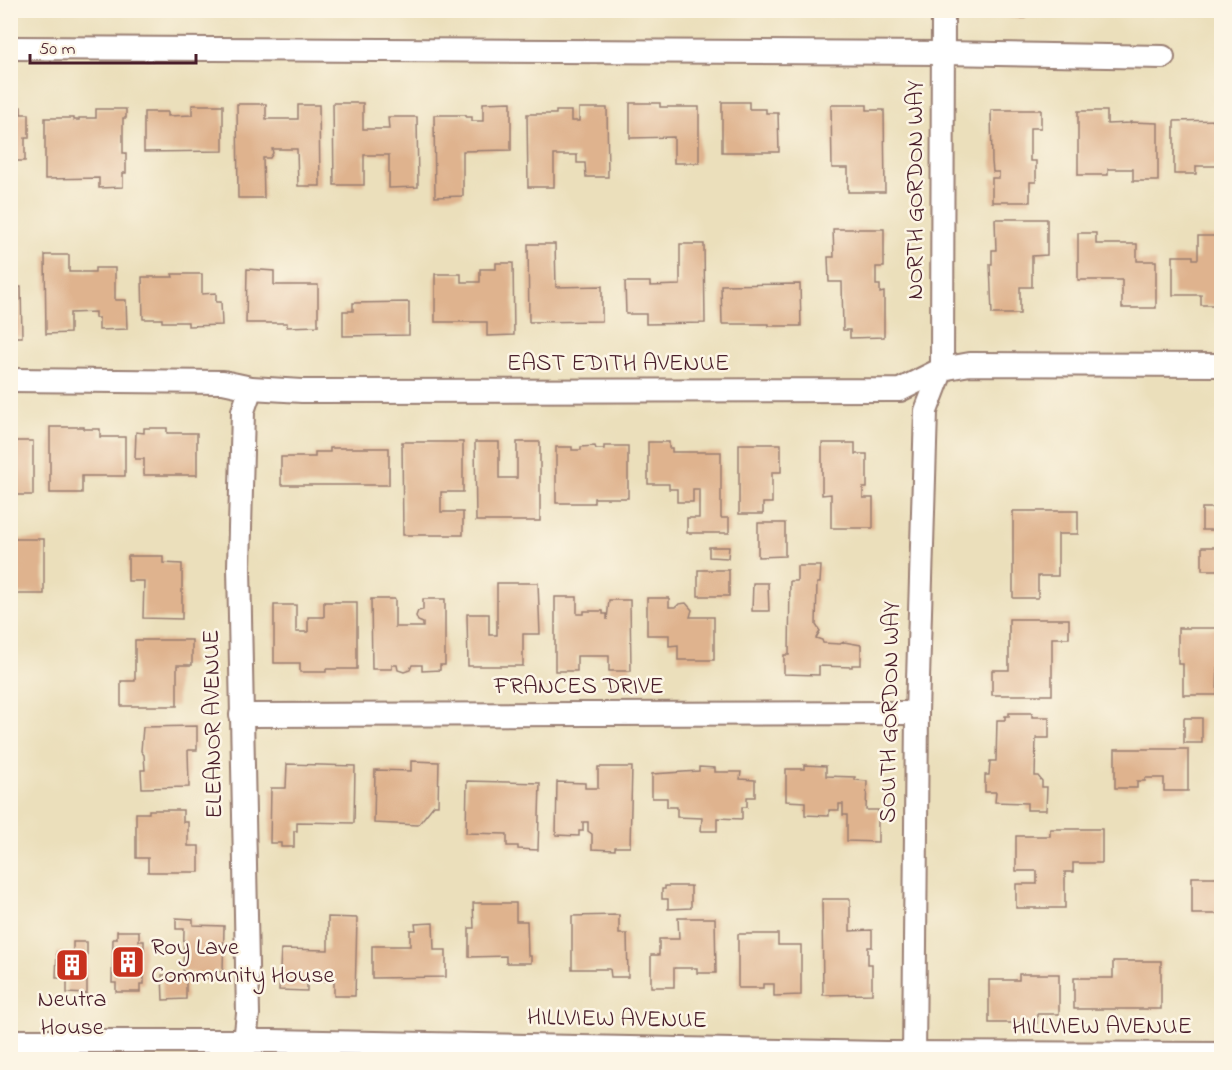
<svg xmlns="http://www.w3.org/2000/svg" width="1232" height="1070" viewBox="0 0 1232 1070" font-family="'Indie Flower',sans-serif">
<rect width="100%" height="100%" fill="#fcf5e5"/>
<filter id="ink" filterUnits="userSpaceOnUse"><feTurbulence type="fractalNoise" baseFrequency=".0167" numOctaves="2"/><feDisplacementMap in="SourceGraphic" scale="12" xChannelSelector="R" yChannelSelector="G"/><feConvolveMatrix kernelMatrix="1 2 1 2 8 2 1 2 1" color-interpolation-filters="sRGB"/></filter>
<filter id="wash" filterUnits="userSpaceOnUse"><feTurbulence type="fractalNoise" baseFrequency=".008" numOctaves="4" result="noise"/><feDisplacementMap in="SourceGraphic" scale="24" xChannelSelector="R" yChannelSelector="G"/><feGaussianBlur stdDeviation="1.35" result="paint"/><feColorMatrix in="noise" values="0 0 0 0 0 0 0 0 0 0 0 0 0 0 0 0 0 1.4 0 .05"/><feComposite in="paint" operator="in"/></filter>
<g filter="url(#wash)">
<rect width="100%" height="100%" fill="#ebdfbb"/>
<g id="blocks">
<g fill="#dfb38e">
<polygon points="999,10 1049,10 1049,15 1025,15 1025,18 1009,18 1009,15 999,15"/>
<polygon points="511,102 511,150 463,151 463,196 435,197 434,115 466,115 466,117 472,117 472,121 483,121 483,103"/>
<polygon points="722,102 749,102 749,109 766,109 766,113 778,113 779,152 722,152"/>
<polygon points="333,103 363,103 363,129 389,129 388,117 417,117 418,187 389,188 389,155 364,155 364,185 334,185"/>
<polygon points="630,103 660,103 660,107 699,107 699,163 674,163 674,137 630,138"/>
<polygon points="237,104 266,104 266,119 298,119 298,105 319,105 320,186 298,186 297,149 272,149 273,153 270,158 263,158 264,198 238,198"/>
<polygon points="192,105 223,105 223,151 144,152 144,112 168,112 168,116 192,115"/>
<polygon points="831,105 867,105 867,110 884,110 885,192 848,192 848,168 832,168"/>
<polygon points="17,107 21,107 21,114 29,114 29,138 25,138 25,161 10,161 10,108"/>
<polygon points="579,108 607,108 608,177 586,177 585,163 577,163 577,155 554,155 554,187 528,187 527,114 556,114 556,111 571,111 571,121 579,121"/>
<polygon points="96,109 126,109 126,118 123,118 123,153 126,153 126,173 123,173 123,187 99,188 99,178 45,179 45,118 74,118 74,120 79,120 79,118 96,118"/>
<polygon points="991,110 1041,110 1041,128 1030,128 1030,161 1036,161 1036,182 1030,182 1030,202 992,202 992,178 999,178 999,172 993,172 992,162"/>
<polygon points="1078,111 1107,111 1107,124 1130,123 1130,122 1158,123 1158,181 1133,181 1133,169 1108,169 1108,175 1078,175"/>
<polygon points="1222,120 1222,166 1196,166 1196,174 1174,174 1174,121"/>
<polygon points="995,219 1047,219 1047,255 1032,256 1032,287 1020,287 1020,314 992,314 990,264 992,264 992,250 996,250"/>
<polygon points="833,229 884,229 884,267 876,267 876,285 880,285 880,293 884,292 884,337 850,338 850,330 843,330 842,282 829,282 828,257 834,257"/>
<polygon points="1078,233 1096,233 1096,244 1137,244 1137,261 1156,261 1156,308 1122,308 1122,280 1078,280"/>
<polygon points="1198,236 1222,236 1222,305 1201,305 1201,295 1173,295 1173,256 1193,256 1193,259 1198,259"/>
<polygon points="528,244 555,244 556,287 602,286 602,321 529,322"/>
<polygon points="680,244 704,244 705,323 646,324 646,314 626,314 625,282 650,282 650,286 680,285"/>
<polygon points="45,255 69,255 69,272 95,272 95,268 115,268 115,300 126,300 127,329 99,330 99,318 95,318 95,312 70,313 70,333 46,334"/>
<polygon points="496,263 513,263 514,335 487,336 487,322 435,322 435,274 461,274 461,282 480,282 480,269 496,269"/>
<polygon points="247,269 274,271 274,285 318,285 318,326 287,327 287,323 246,323"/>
<polygon points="172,274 202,274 202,294 216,293 216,302 221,302 222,325 188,326 188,322 162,322 162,319 143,319 142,277 173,277"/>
<polygon points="800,284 801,326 769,326 769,324 722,324 721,285"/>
<polygon points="10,287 21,287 22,337 10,337"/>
<polygon points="409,302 409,335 343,336 343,311 353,311 353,303"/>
<polygon points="50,427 84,427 84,429 100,429 100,437 125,437 125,476 82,476 82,493 50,493"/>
<polygon points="144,428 167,428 167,433 197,433 197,475 144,475 144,459 135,459 136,432 144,433"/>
<rect x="10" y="441" width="23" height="54"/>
<polygon points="402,442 463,442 463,492 441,492 441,512 463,512 463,535 403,535"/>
<polygon points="475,442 499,442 499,478 517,478 517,442 540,442 540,521 476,521"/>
<polygon points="648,442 669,442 669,448 672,448 672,452 721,452 721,518 729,518 729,533 687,533 687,518 699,518 699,489 693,489 693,502 677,502 677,489 669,489 669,484 648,484"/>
<polygon points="822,443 855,443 855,454 867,454 867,488 863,488 863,498 873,498 873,528 831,528 831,494 822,495"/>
<polygon points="739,444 781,444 781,472 772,472 772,503 763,503 763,514 739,514"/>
<polygon points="595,446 596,449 604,449 604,446 628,446 628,498 594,498 594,503 556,503 556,447 572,447 572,450 581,450 581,447"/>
<polygon points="330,448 389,448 389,485 281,485 281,457 315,457 315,452 330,452"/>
<rect x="1202" y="508" width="20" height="22"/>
<polygon points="1013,511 1078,511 1078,534 1058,534 1058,576 1038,576 1038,598 1013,598"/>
<polygon points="758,523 785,523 785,556 758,557"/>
<rect x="10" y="539" width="34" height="55"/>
<polygon points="709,547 729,547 728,558 709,557"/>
<rect x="1202" y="547" width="20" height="23"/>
<polygon points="128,556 163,556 163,563 182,564 182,619 143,618 144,581 128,581"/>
<polygon points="797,566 821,566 820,583 817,583 816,625 820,631 816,638 822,640 823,643 840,644 844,642 861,645 861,665 852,665 852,667 819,666 819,675 784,674 784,655 789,655 790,581 797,581"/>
<rect x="698" y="570" width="31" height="26"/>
<polygon points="497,583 538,583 540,634 523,634 523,666 468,666 467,614 489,614 489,635 497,635"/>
<polygon points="753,583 768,583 769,611 752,611"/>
<polygon points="555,597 577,597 577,614 584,614 584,611 603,611 603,614 607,614 607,620 609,600 630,600 631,671 609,671 609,656 577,656 577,671 555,671"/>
<polygon points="647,598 669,598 669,607 676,607 679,604 686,603 692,610 690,617 714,617 714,660 678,660 678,645 669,646 669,635 647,635"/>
<polygon points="371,599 395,599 395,627 423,627 423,623 418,621 416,616 418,611 423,610 423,599 445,599 445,665 440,665 440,670 422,671 422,665 412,665 410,670 404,672 398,670 397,665 392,665 392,669 372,669"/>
<polygon points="324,602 357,602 357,669 326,669 326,672 300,672 300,663 274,663 274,605 296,605 296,632 308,632 308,617 324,617"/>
<polygon points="1009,619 1069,619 1069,638 1052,638 1052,695 992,695 992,670 1009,670"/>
<polygon points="1178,628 1222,628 1222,664 1218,664 1217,695 1183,695 1183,664 1178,664"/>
<polygon points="135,640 192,640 192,665 177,665 177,706 121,706 121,681 135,681"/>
<polygon points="1009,713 1032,713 1032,717 1049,717 1049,738 1036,738 1035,776 1038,776 1042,781 1042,787 1047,787 1046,810 1027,810 1027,803 995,802 996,792 985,792 985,775 989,775 990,761 996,761 997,720 1005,720 1005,716 1009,716"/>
<rect x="1184" y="718" width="18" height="25"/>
<polygon points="197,726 197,750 188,750 189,787 142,788 141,770 145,770 144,755 141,751 143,727"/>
<polygon points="1115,749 1188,749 1188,791 1164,791 1164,778 1145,778 1145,781 1137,781 1137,788 1115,788"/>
<polygon points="411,761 439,762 438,805 434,805 418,825 374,823 375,770 411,771"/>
<polygon points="287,764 355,766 354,823 297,822 297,831 294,831 294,847 281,847 281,843 270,843 271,788 286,788"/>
<polygon points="804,765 826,766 826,776 855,777 855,780 867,781 866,810 878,810 878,842 847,841 847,815 843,815 843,804 839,804 839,810 829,810 829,816 805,815 805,802 786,801 786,769 804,769"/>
<polygon points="598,767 632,767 630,847 615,847 615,850 592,849 592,834 588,831 588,822 583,822 583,831 579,831 579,836 556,835 557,782 585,783 585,788 598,788"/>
<polygon points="699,767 715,768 715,772 741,772 740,779 755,780 755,797 747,797 747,807 742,807 742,819 717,818 717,831 701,831 702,818 677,817 677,807 667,807 667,798 652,798 652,774 699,771"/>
<polygon points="467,781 540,783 538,850 518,849 518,846 507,846 507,834 466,833"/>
<polygon points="149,810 183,810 183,822 188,822 188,846 199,846 199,872 148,872 148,858 136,858 136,813 149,813"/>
<polygon points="1050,829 1102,829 1102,863 1073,863 1073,872 1065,872 1065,908 1016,908 1016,884 1037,884 1037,871 1016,871 1016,836 1050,836"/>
<rect x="1192" y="877" width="30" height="37"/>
<polygon points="665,886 691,886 691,908 668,909 668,899 662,899 662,889 665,889"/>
<polygon points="822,899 850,899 850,931 872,930 872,947 868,947 868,964 872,964 872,994 823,995"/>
<polygon points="473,903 516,903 516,921 527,921 528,956 531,956 531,963 506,963 506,956 469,957 469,928 474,928"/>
<polygon points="619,915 619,934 627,934 628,977 611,977 610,969 572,969 572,916"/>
<polygon points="328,917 357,918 355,996 334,996 334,981 307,981 307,991 279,990 281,949 328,950"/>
<polygon points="176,918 193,919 193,925 224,926 223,972 215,971 215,979 194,978 195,973 183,972 184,929 176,929"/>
<polygon points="678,918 715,918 716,973 697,973 697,968 674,968 674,987 651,987 651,955 659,955 659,939 679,939"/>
<polygon points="433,923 434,950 446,950 446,977 372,978 372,946 410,946 410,930 416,930 415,924"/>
<polygon points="117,931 139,931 139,941 144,941 144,984 140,984 140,992 116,992 116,983 112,983 113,939 117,939"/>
<polygon points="738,934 778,934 778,945 801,945 801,995 774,996 774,984 763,984 763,988 738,988"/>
<polygon points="73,942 87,942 87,994 67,993 67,978 56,978 57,952 73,953"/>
<polygon points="1113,961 1161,961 1161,1009 1074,1009 1074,978 1113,978"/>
<polygon points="1019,974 1059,974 1059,1014 1037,1014 1037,1023 989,1023 989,980 1019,980"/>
<polygon points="162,975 186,975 186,999 163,1000"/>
</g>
</g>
</g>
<g filter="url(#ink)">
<use href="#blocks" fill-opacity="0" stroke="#9a7f73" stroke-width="1.5"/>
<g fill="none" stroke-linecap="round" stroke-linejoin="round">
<defs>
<g id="minor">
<polyline points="10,48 943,53 1163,57"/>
<polyline points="10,380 223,382 251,388 302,391 900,390 942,369 970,364 1222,365"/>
<polyline points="241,715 917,713"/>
<polyline points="10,1041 272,1041 885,1053 1222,1054"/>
<polyline points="243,1060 248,1014 239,567 243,411 251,388"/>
<polyline points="914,1060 917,713 926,411 942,369 943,10"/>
</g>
</defs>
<use href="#minor" stroke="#9a7f73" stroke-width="26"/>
<polyline stroke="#9a7f73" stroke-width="4" stroke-dasharray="4.5 4.5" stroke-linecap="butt" points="10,674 12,676 10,684"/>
<use href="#minor" stroke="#fff" stroke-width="22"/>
</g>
</g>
<defs>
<symbol id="building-square" viewBox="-11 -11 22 22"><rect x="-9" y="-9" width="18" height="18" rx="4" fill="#c8321e" stroke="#fcf5e5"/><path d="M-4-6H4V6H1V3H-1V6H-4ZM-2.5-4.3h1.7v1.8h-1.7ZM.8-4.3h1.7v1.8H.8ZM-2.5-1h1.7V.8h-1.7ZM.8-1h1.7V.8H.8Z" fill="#fff"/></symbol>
</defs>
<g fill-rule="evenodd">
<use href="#building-square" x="109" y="943" width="38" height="38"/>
<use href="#building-square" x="53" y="946" width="38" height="38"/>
</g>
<g text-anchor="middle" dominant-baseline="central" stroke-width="5" stroke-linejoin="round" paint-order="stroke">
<g font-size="24" fill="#4a1f2b" stroke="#fcf5e5">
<text transform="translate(916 190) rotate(-90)">NORTH GORDON WAY</text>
<text x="618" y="364">EAST EDITH AVENUE</text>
<text x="579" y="687">FRANCES DRIVE</text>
<text transform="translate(891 712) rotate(-89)">SOUTH GORDON WAY</text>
<text transform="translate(214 724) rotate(-91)">ELEANOR AVENUE</text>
<text transform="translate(617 1020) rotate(1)">HILLVIEW AVENUE</text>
<text x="1102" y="1027">HILLVIEW AVENUE</text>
</g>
<g font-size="24" fill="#4a1f2b" stroke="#fcf5e5" text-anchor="start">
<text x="151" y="948">Roy Lave<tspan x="151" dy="28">Community House</tspan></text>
<text x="72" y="1000" text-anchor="middle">Neutra<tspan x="72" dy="28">House</tspan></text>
</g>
</g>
<rect width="1232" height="1070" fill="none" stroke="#fcf5e5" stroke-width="36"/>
<path d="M30 54v9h166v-9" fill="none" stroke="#4a1f2b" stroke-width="3"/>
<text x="39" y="54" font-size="18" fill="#4a1f2b" stroke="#fcf5e5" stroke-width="4.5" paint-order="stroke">50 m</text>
</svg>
